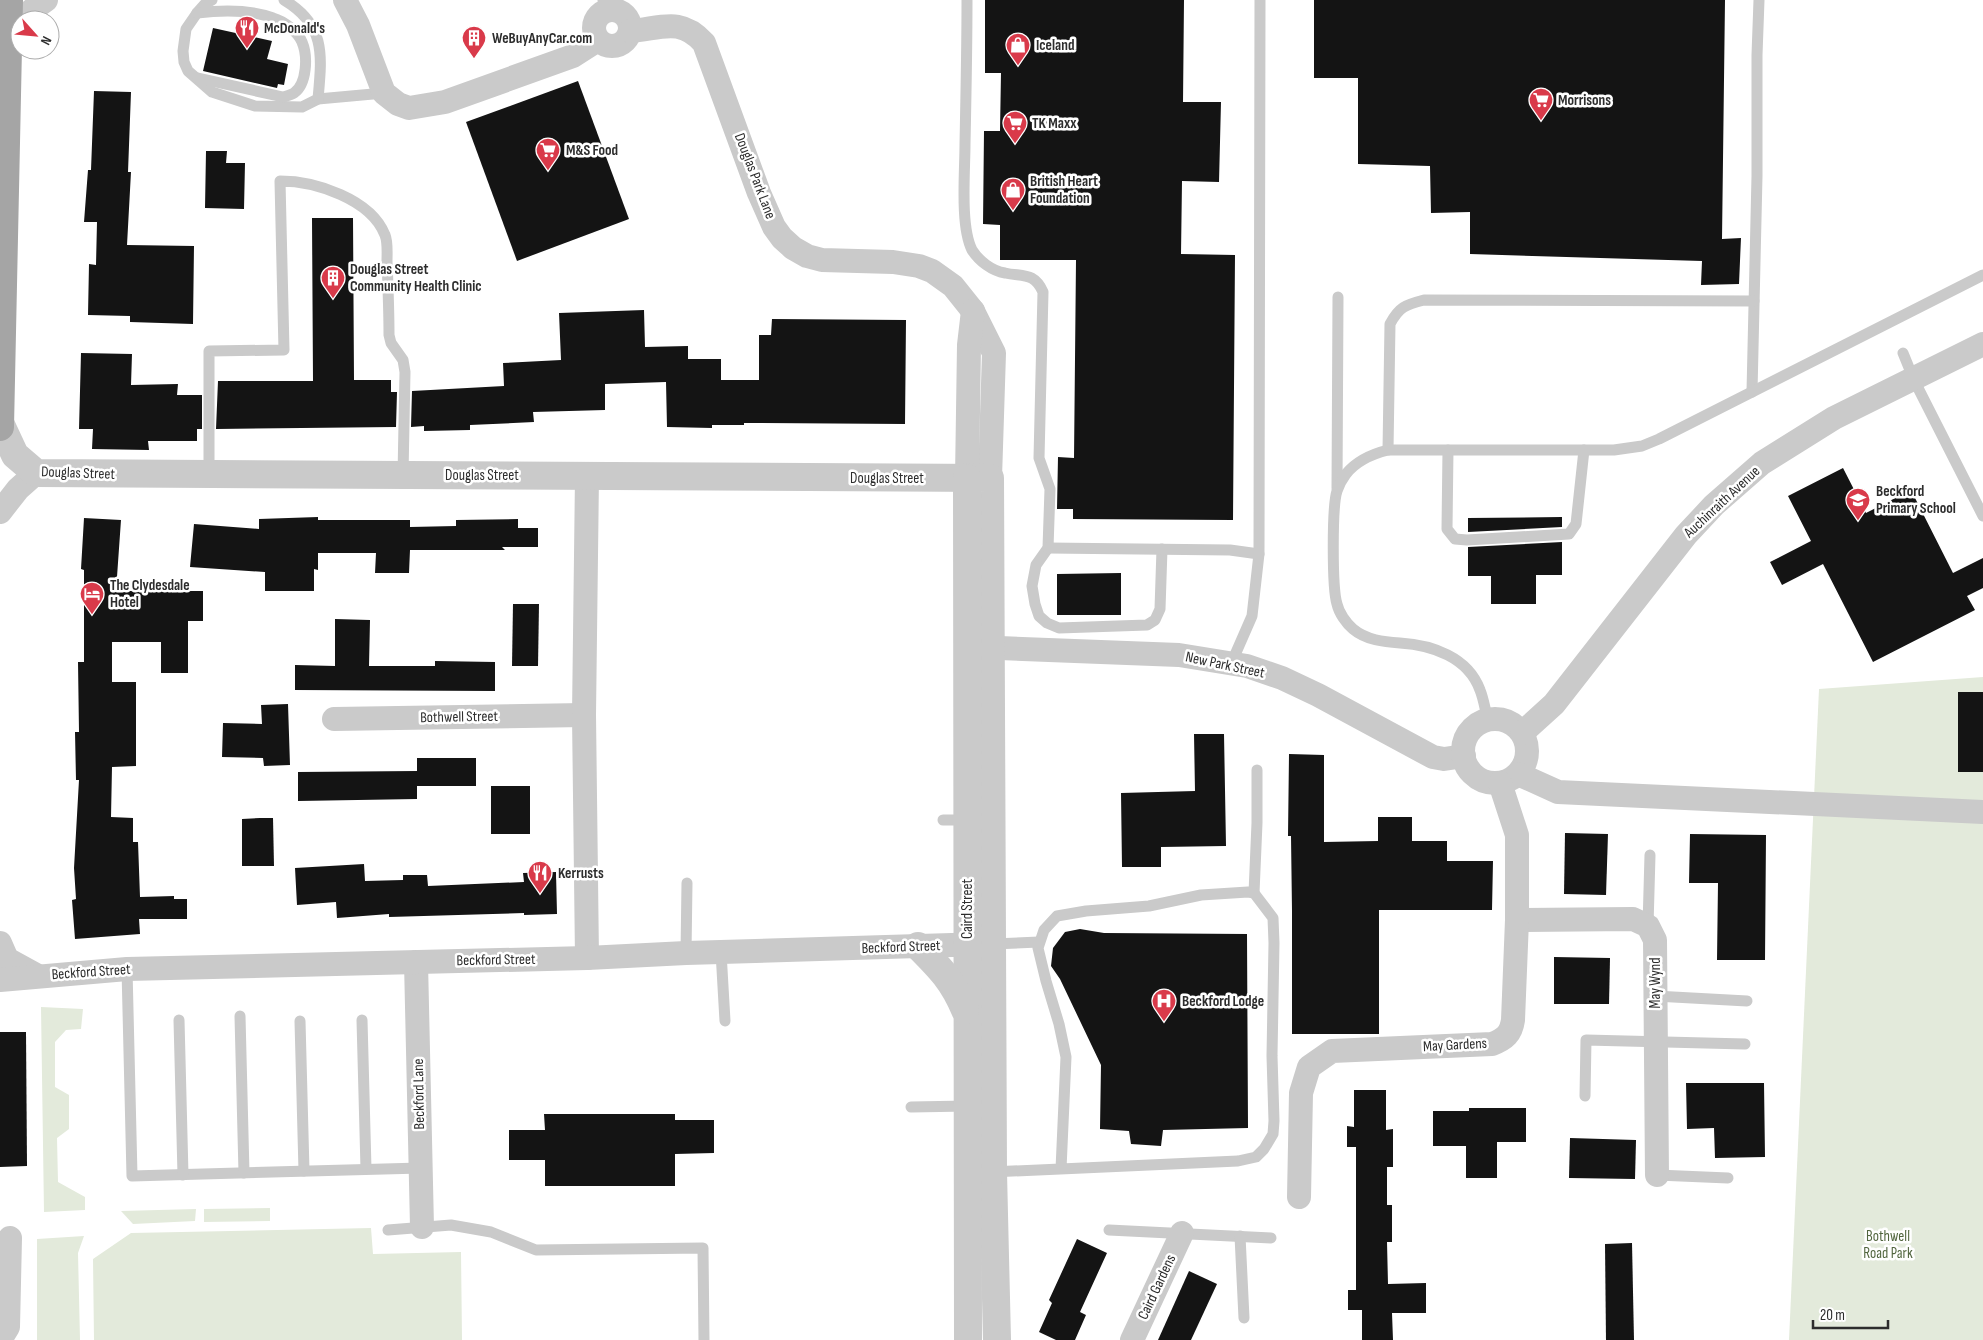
<svg xmlns="http://www.w3.org/2000/svg" width="1983" height="1340" viewBox="0 0 1983 1340" font-family="'Sofia Sans Condensed',sans-serif">
<rect width="100%" height="100%" fill="#fff"/>
<g fill="#e3eadb">
<polygon points="1983,677 1983,1340 1789,1340 1819,689"/>
<polygon points="41,1007 83,1009 81,1029 66,1030 55,1042 55,1087 69,1095 69,1129 57,1138 58,1182 85,1197 85,1210 44,1212"/>
<polygon points="270,1208 270,1221 204,1222 204,1209"/>
<polygon points="196,1209 195,1221 133,1224 121,1211"/>
<polygon points="371,1228 373,1254 461,1252 462,1340 94,1340 93,1259 131,1233"/>
<polygon points="84,1236 78,1253 80,1340 37,1340 37,1239"/>
</g>
<g fill="#141414">
<polygon points="985,0 1184,0 1183,102 1221,102 1219,182 1182,181 1181,254 1235,255 1233,520 1073,519 1073,509 1057,509 1058,457 1074,458 1076,260 1000,260 1000,225 983,224 984,131 1000,131 1001,73 985,73"/>
<polygon points="1314,0 1725,0 1722,239 1741,238 1739,284 1701,285 1702,261 1470,254 1470,212 1431,213 1430,166 1358,164 1358,78 1314,78"/>
<polygon points="213,28 272,41 267,59 288,64 284,85 278,84 277,88 203,71"/>
<polygon points="578,81 629,219 517,261 466,122"/>
<polygon points="94,91 131,92 128,172 131,172 127,245 194,246 193,324 130,322 130,316 88,315 89,264 96,265 97,222 84,222 88,170 91,170"/>
<polygon points="206,151 227,151 226,163 245,163 244,209 205,208"/>
<polygon points="312,218 353,218 354,380 391,380 391,392 397,392 396,427 216,429 218,381 313,381"/>
<polygon points="644,310 645,347 688,346 688,359 721,359 721,380 759,380 759,335 771,335 772,319 906,320 905,424 744,423 744,425 712,425 712,428 667,427 666,382 605,384 605,410 533,412 534,422 470,425 470,430 424,431 424,426 411,427 412,391 504,386 503,363 561,360 559,313"/>
<polygon points="81,353 132,354 131,385 178,384 177,395 202,395 202,429 197,429 197,441 148,441 149,450 92,449 93,429 79,429"/>
<polygon points="1843,468 1866,513 1911,490 1953,573 1983,558 1983,588 1967,596 1975,610 1873,662 1823,564 1782,585 1770,562 1811,541 1788,496"/>
<polygon points="318,517 318,520 410,520 410,527 456,526 456,520 518,519 518,528 538,528 538,547 502,547 505,550 410,550 409,573 375,573 376,553 318,553 318,570 314,569 314,591 265,591 265,572 190,567 194,524 259,529 259,519"/>
<polygon points="1562,517 1562,527 1468,532 1468,518"/>
<polygon points="84,518 121,520 116,591 203,591 203,621 188,621 188,673 161,673 161,642 112,642 112,682 136,682 136,766 112,767 111,817 133,818 133,842 138,842 140,897 174,896 174,899 187,899 187,919 139,919 140,934 75,939 72,900 76,899 74,868 79,780 76,780 75,732 79,732 78,662 84,662 84,570 81,569"/>
<polygon points="1562,542 1562,575 1536,575 1536,604 1491,604 1491,576 1468,576 1468,547"/>
<polygon points="1121,573 1121,615 1057,615 1057,574"/>
<polygon points="513,604 539,604 538,666 512,666"/>
<polygon points="335,619 370,620 369,666 435,666 435,661 495,662 495,691 295,690 295,665 335,666"/>
<rect x="1958" y="692" width="25" height="80"/>
<polygon points="288,704 290,765 264,766 263,758 222,757 223,723 262,724 261,705"/>
<polygon points="1194,734 1224,734 1226,846 1161,847 1161,867 1122,867 1121,793 1195,791"/>
<polygon points="1289,754 1324,755 1324,842 1378,841 1378,817 1412,817 1412,841 1447,841 1447,861 1493,861 1492,910 1379,910 1379,1034 1292,1034 1292,911 1291,836 1288,836"/>
<rect x="417" y="758" width="59" height="28"/>
<polygon points="417,771 417,799 298,801 298,772"/>
<rect x="491" y="786" width="39" height="48"/>
<polygon points="260,818 273,818 274,866 242,866 242,819"/>
<polygon points="1565,833 1608,834 1606,895 1564,894"/>
<polygon points="1690,834 1766,835 1765,960 1717,960 1718,883 1689,883"/>
<polygon points="364,864 365,881 403,880 403,875 427,875 428,886 524,882 523,873 556,872 557,914 524,915 524,913 389,917 389,914 337,918 336,902 297,905 295,868"/>
<polygon points="1080,929 1104,933 1247,934 1248,1128 1163,1130 1161,1146 1131,1144 1129,1131 1100,1129 1101,1065 1060,979 1051,966 1053,948 1065,932"/>
<polygon points="1554,957 1610,958 1609,1004 1554,1004"/>
<polygon points="0,1032 26,1032 27,1166 0,1167"/>
<polygon points="1686,1083 1764,1083 1765,1157 1715,1158 1714,1128 1687,1129"/>
<polygon points="1354,1090 1386,1090 1386,1130 1393,1129 1393,1167 1387,1167 1387,1205 1392,1205 1392,1242 1387,1242 1388,1284 1426,1283 1426,1313 1392,1313 1393,1340 1362,1340 1362,1310 1348,1310 1348,1290 1356,1290 1356,1147 1347,1147 1347,1126 1354,1127"/>
<polygon points="1469,1108 1526,1108 1526,1142 1497,1142 1497,1178 1466,1178 1466,1146 1433,1146 1433,1111 1469,1111"/>
<polygon points="544,1114 675,1114 675,1120 714,1120 714,1153 675,1154 675,1186 545,1186 545,1160 509,1160 509,1130 545,1130"/>
<polygon points="1570,1138 1636,1140 1635,1179 1569,1178"/>
<polygon points="1077,1239 1107,1253 1080,1312 1086,1315 1075,1340 1056,1340 1039,1332 1052,1303 1049,1300"/>
<polygon points="1632,1243 1634,1340 1606,1340 1605,1244"/>
<polygon points="1189,1271 1217,1284 1191,1340 1158,1340"/>
</g>
<g fill="none" stroke-linecap="round" stroke-linejoin="round">
<g stroke="#cacaca" stroke-width="11">
<polyline points="212,0 205,4 197,13 186,29 183,51 184,62 188,71 212,92 255,106 302,107 318,99 384,93"/>
<path d="M 284,0 C 326,25 322,55 318,99"/>
<polyline points="603,0 606,11"/>
<path d="M 967,0 C 967,48 966,96 965,144 C 965,172 960,226 972,250 C 979,261 992,271 1005,273 C 1023,277 1034,272 1043,292 L 1039,458 L 1050,489 L 1048,548 L 1036,565 L 1032,586 L 1035,604 L 1039,616 L 1047,623 L 1059,628 L 1147,625 L 1155,620 L 1160,609 L 1162,549"/>
<path d="M 197,13 C 222,10 249,9 273,18 C 284,21 298,32 302,42 C 308,56 307,84 294,93 C 291,95 286,96 283,97 L 198,78"/>
<polyline points="1903,353 1914,380 1983,516"/>
<polyline points="1752,392 1757,176 1757,55 1759,0"/>
<path d="M 1388,450 L 1390,324 C 1399,307 1405,305 1424,300 L 1754,301"/>
<polyline points="1448,450 1447,529 1455,539 1467,540 1569,534 1576,524 1584,450"/>
<path d="M 209,474 L 209,351 L 284,350 L 280,181 C 315,181 371,199 385,235 C 388,242 387,254 387,261 C 388,286 389,310 389,335 L 391,343 L 403,360 L 405,372 L 403,475"/>
<polyline points="1337,488 1338,297"/>
<polyline points="1048,548 1230,550 1259,554"/>
<polyline points="1231,664 1252,616 1259,554 1260,0"/>
<path d="M 1488,720 C 1485,710 1484,700 1480,690 C 1468,657 1432,645 1400,643 C 1384,642 1366,640 1353,629 C 1346,623 1339,613 1337,604 C 1332,588 1332,506 1337,491 C 1339,485 1343,478 1346,474 C 1357,460 1372,454 1388,450 L 1614,450 L 1642,446 L 1659,439 L 1983,275"/>
<polyline points="943,820 967,820"/>
<polyline points="1254,893 1257,823 1257,770"/>
<polyline points="1648,926 1650,855"/>
<polyline points="992,944 1039,942"/>
<polyline points="721,952 725,1021"/>
<polyline points="686,953 687,883"/>
<polyline points="127,969 132,1176 421,1168"/>
<polyline points="1655,996 1747,1001"/>
<polyline points="240,1016 244,1173"/>
<polyline points="179,1020 183,1175"/>
<polyline points="362,1020 366,1169"/>
<polyline points="300,1021 304,1171"/>
<polyline points="1585,1096 1586,1040 1745,1044"/>
<polyline points="911,1107 968,1106"/>
<polyline points="991,1172 1238,1161 1256,1157 1264,1149 1273,1134 1274,1121 1272,1056 1274,943 1273,918 1254,893 1248,892 1201,895 1149,906 1086,911 1057,916 1044,930 1038,948 1046,981 1059,1024 1066,1057 1061,1169"/>
<polyline points="1657,1175 1728,1178"/>
<polyline points="388,1230 451,1225 491,1232 536,1250 703,1248 704,1340"/>
<polyline points="1109,1230 1271,1238"/>
<polyline points="1240,1236 1244,1318"/>
</g>
<g stroke="#cacaca" stroke-width="24">
<polyline points="345,0 358,25 384,93 398,104 409,108 445,102 573,56 598,40"/>
<circle cx="612" cy="28" r="18"/>
<polyline points="25,20 32,10 46,0"/>
<path d="M 630,31 C 660,29 680,16 704,43 L 759,193 L 774,227 L 782,238 L 793,248 L 807,256 L 822,260 L 893,262 L 919,266 L 932,271 L 953,286 L 973,311 L 994,353 L 990,478"/>
<polyline points="967,478 969,345 973,311"/>
<polyline points="0,512 18,489 36,473"/>
<polyline points="974,647 1179,655 1247,666 1282,678 1318,695 1433,757 1444,759 1464,756"/>
<circle cx="1495" cy="751" r="32"/>
<polyline points="334,719 584,715"/>
<polyline points="1522,733 1554,704 1686,535 1714,505 1762,463 1834,418 1983,344"/>
<polyline points="1518,774 1558,792 1983,812"/>
<polyline points="1517,920 1633,919 1648,926 1655,940 1657,1175"/>
<polyline points="0,943 7,959 38,976"/>
<polyline points="587,958 584,715 587,476"/>
<polyline points="416,962 422,1227"/>
<polyline points="0,980 127,969 587,958 686,953 985,944"/>
<path d="M 1299,1197 L 1301,1093 L 1309,1067 L 1332,1051 L 1492,1044 C 1505,1039 1511,1034 1513,1020 L 1517,920 L 1517,835 L 1500,783"/>
<polyline points="0,1340 8,1327 10,1238"/>
<polyline points="1132,1340 1182,1233"/>
</g>
<g stroke="#cacaca" stroke-width="28">
<polyline points="1,425 15,455 36,473 990,478 993,1172 997,1340"/>
<polyline points="967,478 968,1340"/>
<path d="M 918,946 C 940,968 953,981 965,1010"/>
</g>
<polyline stroke="#a5a5a5" stroke-width="28" points="0,427 9,0"/>
</g>
<defs>
<symbol id="restaurant-pin" viewBox="-11 -11 22 30"><path d="M0 17L-7.5 6A9.5 9.5 0 1 1 7.5 6Z" fill="#d93a4a" stroke="#fff"/><path d="M-5-6h1v4h1v-4h1v4h1v-4h1v5L-1.5 .5V6h-2V.5L-5-1ZM5-6V6H3V1.5H1.5Q1.5-4 5-6Z" fill="#fff"/></symbol>
<symbol id="building-pin" viewBox="-11 -11 22 30"><path d="M0 17L-7.5 6A9.5 9.5 0 1 1 7.5 6Z" fill="#d93a4a" stroke="#fff"/><path d="M-4-6H4V6H1V3H-1V6H-4ZM-2.5-4.3h1.7v1.8h-1.7ZM.8-4.3h1.7v1.8H.8ZM-2.5-1h1.7V.8h-1.7ZM.8-1h1.7V.8H.8Z" fill="#fff"/></symbol>
<symbol id="shop-pin" viewBox="-11 -11 22 30"><path d="M0 17L-7.5 6A9.5 9.5 0 1 1 7.5 6Z" fill="#d93a4a" stroke="#fff"/><path d="M-5-2.5h2.3a2.7 3.5 0 0 1 5.4 0H5L5.5 6h-11ZM-1.5-2.5h3a1.5 2.3 0 0 0-3 0Z" fill="#fff"/></symbol>
<symbol id="supermarket-pin" viewBox="-11 -11 22 30"><path d="M0 17L-7.5 6A9.5 9.5 0 1 1 7.5 6Z" fill="#d93a4a" stroke="#fff"/><path d="M-6-5.5h2.5l.6 2H6L4.5 2H-2.5L-4.4-4H-6ZM-1.5 3.2a1.3 1.3 0 1 0 .1 0ZM3 3.2a1.3 1.3 0 1 0 .1 0Z" fill="#fff"/></symbol>
<symbol id="school-pin" viewBox="-11 -11 22 30"><path d="M0 17L-7.5 6A9.5 9.5 0 1 1 7.5 6Z" fill="#d93a4a" stroke="#fff"/><path d="M0-5L7-2L0 1L-7-2ZM-4 1L0 2.5L4 1V4Q0 6-4 4Z" fill="#fff"/></symbol>
<symbol id="hotel-pin" viewBox="-11 -11 22 30"><path d="M0 17L-7.5 6A9.5 9.5 0 1 1 7.5 6Z" fill="#d93a4a" stroke="#fff"/><path d="M-6-4.5h1.5V1H6V5H4.5V3h-9V5H-6ZM-4 0a1.8 1.8 0 1 1 3.6 0ZM.5 0V-2.5h3Q6-2.5 6 0Z" fill="#fff"/></symbol>
<symbol id="hospital-pin" viewBox="-11 -11 22 30"><path d="M0 17L-7.5 6A9.5 9.5 0 1 1 7.5 6Z" fill="#d93a4a" stroke="#fff"/><path d="M-5-5h3v3.5h4V-5h3V5h-3V1.5h-4V5h-3Z" fill="#fff"/></symbol>
</defs>
<g fill-rule="evenodd">
<use href="#restaurant-pin" x="233" y="14" width="28" height="38"/>
<use href="#building-pin" x="460" y="24" width="28" height="38"/>
<use href="#shop-pin" x="1004" y="31" width="28" height="38"/>
<use href="#supermarket-pin" x="1527" y="86" width="28" height="38"/>
<use href="#supermarket-pin" x="1001" y="109" width="28" height="38"/>
<use href="#supermarket-pin" x="534" y="136" width="28" height="38"/>
<use href="#shop-pin" x="999" y="176" width="28" height="38"/>
<use href="#building-pin" x="319" y="264" width="28" height="38"/>
<use href="#school-pin" x="1844" y="486" width="28" height="38"/>
<use href="#hotel-pin" x="78" y="580" width="28" height="38"/>
<use href="#restaurant-pin" x="526" y="859" width="28" height="38"/>
<use href="#hospital-pin" x="1150" y="987" width="28" height="38"/>
</g>
<g text-anchor="middle" dominant-baseline="central" stroke-width="5" stroke-linejoin="round" paint-order="stroke">
<g font-size="15" font-weight="bold" fill="#2d2d2d" stroke="#fff" text-anchor="start">
<text x="264" y="28">McDonald's</text>
<text x="492" y="38">WeBuyAnyCar.com</text>
<text x="1036" y="45">Iceland</text>
<text x="1558" y="100">Morrisons</text>
<text x="1032" y="123">TK Maxx</text>
<text x="566" y="150">M&amp;S Food</text>
<text x="1030" y="181">British Heart<tspan x="1030" dy="17">Foundation</tspan></text>
<text x="350" y="269">Douglas Street<tspan x="350" dy="17">Community Health Clinic</tspan></text>
<text x="1876" y="491">Beckford<tspan x="1876" dy="17">Primary School</tspan></text>
<text x="110" y="585">The Clydesdale<tspan x="110" dy="17">Hotel</tspan></text>
<text x="558" y="873">Kerrusts</text>
<text x="1182" y="1001">Beckford Lodge</text>
</g>
<g font-size="15" fill="#2d2d2d" stroke="#fff">
<text transform="translate(755 176) rotate(69)">Douglas Park Lane</text>
<text transform="translate(78 473) rotate(2)">Douglas Street</text>
<text x="482" y="475">Douglas Street</text>
<text x="887" y="478">Douglas Street</text>
<text transform="translate(1722 502) rotate(-43)">Auchinraith Avenue</text>
<text transform="translate(1225 665) rotate(12)">New Park Street</text>
<text transform="translate(459 717) rotate(-1)">Bothwell Street</text>
<text transform="translate(967 909) rotate(-90)">Caird Street</text>
<text transform="translate(901 947) rotate(-2)">Beckford Street</text>
<text transform="translate(496 960) rotate(-1)">Beckford Street</text>
<text transform="translate(91 972) rotate(-4)">Beckford Street</text>
<text transform="translate(1655 983) rotate(-90)">May Wynd</text>
<text transform="translate(1455 1045) rotate(-3)">May Gardens</text>
<text transform="translate(419 1094) rotate(-91)">Beckford Lane</text>
<text transform="translate(1157 1287) rotate(-65)">Caird Gardens</text>
</g>
<g font-size="15" fill="#51653e" stroke="#fff">
<text x="1888" y="1236">Bothwell<tspan x="1888" dy="17">Road Park</tspan></text>
</g>
</g>
<g transform="translate(35 35) rotate(117)"><circle r="24" fill="#ffffff" stroke="#ababab"/>
<path d="M0-4L9 19L0 12L-9 19Z" fill="#d93a4a"/>
<text y="-8" font-size="14" font-weight="bold" text-anchor="middle" fill="#2d2d2d">N</text>
</g>
<path d="M1813 1320v8h75v-8" fill="none" stroke="#2d2d2d" stroke-width="2.5"/>
<text x="1820" y="1320" font-size="15" fill="#2d2d2d" stroke="#ffffff" stroke-width="4" paint-order="stroke">20 m</text>
</svg>
